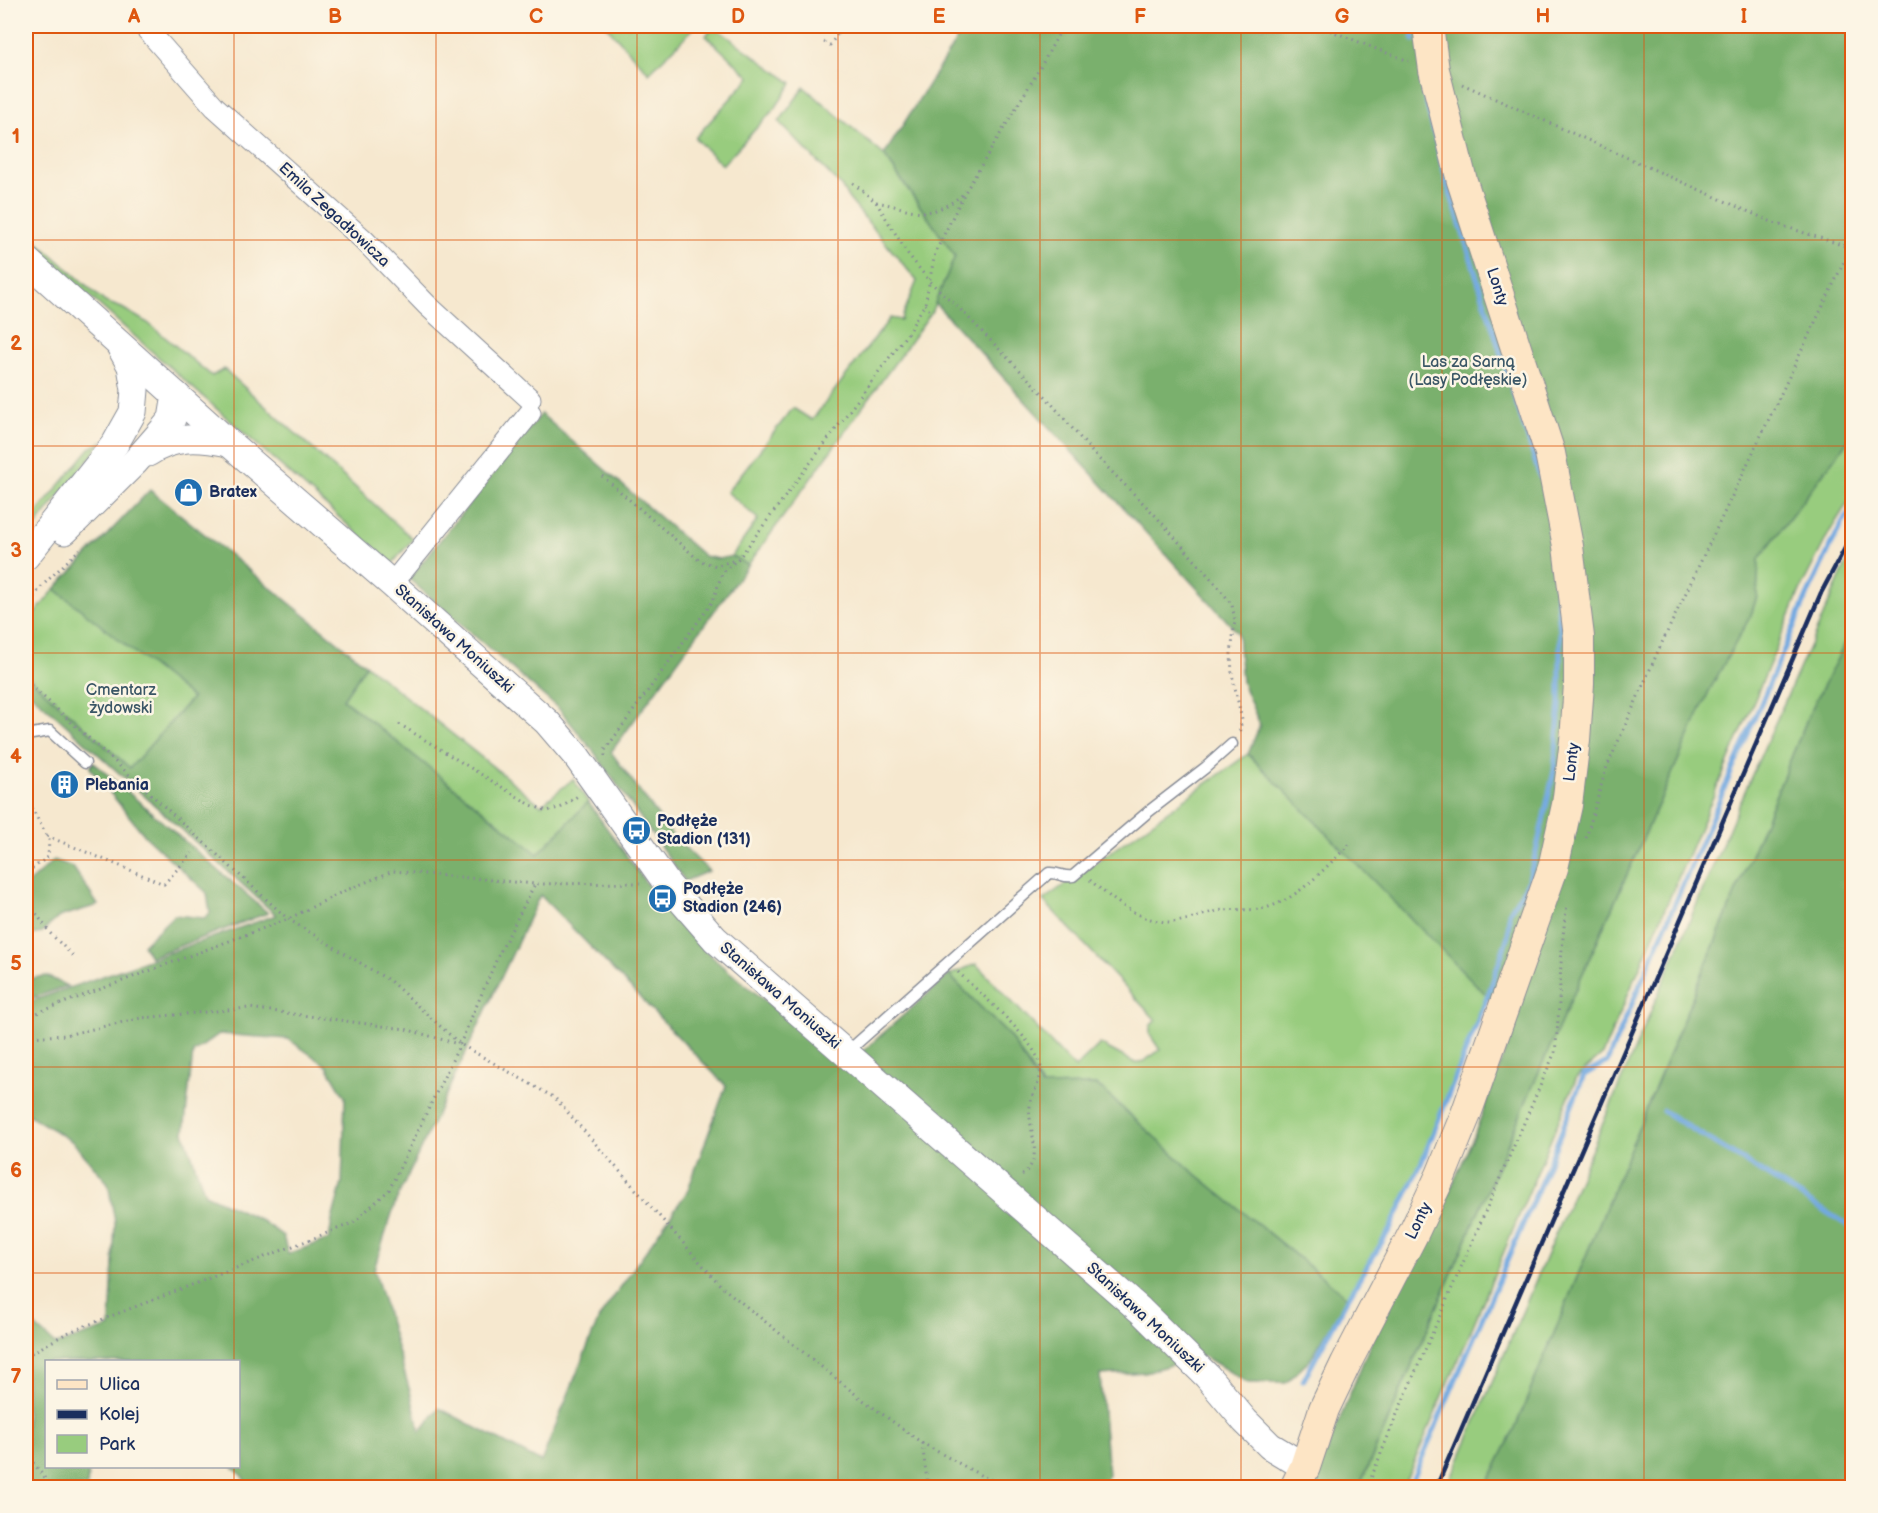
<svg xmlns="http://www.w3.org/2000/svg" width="1878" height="1513" viewBox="0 0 1878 1513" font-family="'Balsamiq Sans',sans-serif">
<rect width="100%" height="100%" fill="#fcf5e5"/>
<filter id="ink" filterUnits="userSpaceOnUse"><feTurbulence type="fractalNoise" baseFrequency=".0167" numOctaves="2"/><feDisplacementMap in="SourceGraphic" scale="12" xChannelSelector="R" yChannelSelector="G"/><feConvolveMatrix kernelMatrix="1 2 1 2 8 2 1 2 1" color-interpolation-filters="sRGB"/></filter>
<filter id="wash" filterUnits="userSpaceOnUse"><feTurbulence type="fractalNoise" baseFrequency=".008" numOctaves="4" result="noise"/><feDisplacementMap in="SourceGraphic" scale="24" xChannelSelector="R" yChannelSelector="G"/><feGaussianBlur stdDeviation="1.35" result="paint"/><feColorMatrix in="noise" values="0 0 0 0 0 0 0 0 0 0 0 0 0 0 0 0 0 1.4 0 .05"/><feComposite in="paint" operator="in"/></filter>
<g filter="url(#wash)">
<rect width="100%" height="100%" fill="#f6e8cf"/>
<g fill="#98cc7e" stroke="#5a7e6e" stroke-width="1.5">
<polygon points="606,26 696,26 649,73"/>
<polygon points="713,26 792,83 776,107 722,165 695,138 750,77 706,36"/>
<polygon points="804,87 884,155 955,256 931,313 748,565 732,556 758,519 727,492 793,408 812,420 890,318 901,320 917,281 849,199 841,186 779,122"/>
<polygon points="32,237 105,302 122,308 148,323 212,376 224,369 413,539 392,564 26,240 26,238"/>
<polygon points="1852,435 1852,496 1830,531 1801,588 1756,697 1602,1055 1577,1077 1464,1347 1403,1487 1359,1488 1544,1060 1709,691 1751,615 1757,596 1759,559"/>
<polygon points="103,441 26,538 26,526 90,448"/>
<polygon points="1852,551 1852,630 1810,712 1515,1428 1486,1487 1447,1488 1751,777"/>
<polygon points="55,589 192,698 130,768 26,675 26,624"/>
<polygon points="366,665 541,805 573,779 588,802 538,855 343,699"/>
<polygon points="1248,754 1488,995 1419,1169 1390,1229 1348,1298 1191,1170 1097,1085 1042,1086 1010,1037 949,975 976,964 1075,1068 1100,1044 1135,1063 1144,1061 1160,1050 1150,1035 1150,1026 1156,1020 1043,900"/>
</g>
<g fill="#7ab06d" stroke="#4a7066" stroke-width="1.5" fill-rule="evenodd">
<polygon points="965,26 1852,26 1852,435 1759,559 1757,596 1751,615 1709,691 1544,1060 1359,1487 1312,1487 1374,1335 1445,1202 1475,1133 1515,1024 1248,754 1260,725 1242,682 1238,633 935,303 955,256 884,155"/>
<polygon points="541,414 704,556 719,559 732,556 748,565 611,752 672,835 709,871 685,881 594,752 560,710 409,579"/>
<path d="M 150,490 L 366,665 L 343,699 L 538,854 L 588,802 L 672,919 L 721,965 L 846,1066 L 949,975 L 1010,1037 L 1041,1086 L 1097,1085 L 1191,1170 L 1348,1298 L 1310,1360 L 1286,1383 L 1248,1383 L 1204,1356 L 1145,1372 L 1100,1375 L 1108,1475 L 1103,1487 L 248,1487 L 242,1476 L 233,1467 L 238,1466 L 238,1362 L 46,1362 L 46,1466 L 89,1467 L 87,1487 L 26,1487 L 26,1318 L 56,1345 L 110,1327 L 115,1222 L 108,1183 L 73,1142 L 26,1113 L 26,1003 L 276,915 L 26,689 L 26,675 L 130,768 L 192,698 L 55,589 ZM 540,895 L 726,1086 L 687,1192 L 599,1318 L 541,1462 L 439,1408 L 420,1432 L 411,1395 L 374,1269 L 396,1201 ZM 219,1034 L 288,1039 L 327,1066 L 345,1097 L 342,1183 L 332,1220 L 329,1239 L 288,1254 L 283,1236 L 259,1219 L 205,1194 L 184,1133 L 193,1053 Z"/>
<polygon points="1852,630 1852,1487 1486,1487 1515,1428 1810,712"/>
<polygon points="93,762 268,913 150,957 143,945 174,915 204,918 210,913 207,893 146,837 90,768"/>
<polygon points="54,860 73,867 98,905 59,917 41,933 26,936 26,885"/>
<polygon points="47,976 67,986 26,1000 26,979"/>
</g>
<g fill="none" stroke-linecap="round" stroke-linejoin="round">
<g stroke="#72a9e1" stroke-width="5">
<polyline points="1412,26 1414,40"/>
<polyline points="1422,85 1447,183 1540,477"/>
<polyline points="1663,1111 1852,1228"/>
<polyline points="1303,1381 1348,1298 1390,1229 1419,1169 1488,995 1508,936 1509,913 1528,882 1537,848 1554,771 1560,705 1560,630 1554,555 1550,530"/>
<polyline points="1409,1488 1544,1175 1584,1075 1607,1062 1807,596 1838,531 1852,507"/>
</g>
</g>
</g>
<g filter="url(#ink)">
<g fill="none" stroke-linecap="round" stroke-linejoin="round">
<defs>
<g id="service">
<polyline points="26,735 50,731 85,763"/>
<path d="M 846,1053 L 1049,873 C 1058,872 1064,878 1073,876 L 1148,812 L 1205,768 L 1232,744"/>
</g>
<g id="minor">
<polyline points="144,26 215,107 363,239 427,305 530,399"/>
<polyline points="392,584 530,413"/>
</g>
<g id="tertiary">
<polyline points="26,260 229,443 392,584 547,722 577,757 668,885 715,939 1140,1310 1207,1376 1245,1421 1270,1446 1305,1467"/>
<path d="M 148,453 C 175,435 199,437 229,443"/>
<polyline points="65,531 135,462 162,431 172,419 176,395"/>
<polyline points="26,556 115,444 133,412 135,390 131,366 121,348"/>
</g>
<polyline id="secondary" points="1295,1488 1305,1467 1324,1409 1346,1363 1413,1234 1441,1175 1466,1114 1553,868 1567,805 1575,740 1579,684 1579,637 1568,546 1550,453 1462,181 1434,70 1428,26"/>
</defs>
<use href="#service" stroke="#888c96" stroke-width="13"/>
<use href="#minor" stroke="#888c96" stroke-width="23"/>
<use href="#tertiary" stroke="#888c96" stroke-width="29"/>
<use href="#secondary" stroke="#888c96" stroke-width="32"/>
<g stroke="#888c96" stroke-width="3" stroke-dasharray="1.5 4.5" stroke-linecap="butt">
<polyline points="1319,26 1379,50 1409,61"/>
<polyline points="824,42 830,45 843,26"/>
<polyline points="1462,84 1774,223 1851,248"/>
<polyline points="853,183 876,202 908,254 930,282 954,303 1046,397 1093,453 1154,514 1221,590 1232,605 1235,620 1231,654 1232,674 1242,720 1239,734"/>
<path d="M 876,202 C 916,209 926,223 962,195"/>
<polyline points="925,304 931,313"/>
<polyline points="602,476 700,561 716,566 735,560"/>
<polyline points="26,606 44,584 80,549"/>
<polyline points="26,681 288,919 390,981 460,1044 555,1098 722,1287 859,1397 922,1443 982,1476 1010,1488"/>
<polyline points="399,724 531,805 547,811 562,807 579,795"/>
<polyline points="605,756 605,750 713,601 722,573 739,558 907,334 925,304 935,253 964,194 1040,68 1063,26"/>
<polyline points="26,797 49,840 48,857 26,873"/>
<polyline points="47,836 164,884 192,853"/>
<polyline points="1586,838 1606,769 1659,649 1852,245"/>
<path d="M 1090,880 C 1111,899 1140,922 1170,922 C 1185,922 1200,915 1214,912 C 1230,907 1248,912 1265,908 C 1300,899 1326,866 1352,842"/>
<polyline points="26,899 50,933 75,958"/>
<path d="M 958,972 C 977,991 1040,1043 1041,1069 C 1041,1086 1027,1097 1030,1118 C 1032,1139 1043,1162 1020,1176"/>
<polyline points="26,1017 288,919 342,892 393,871 535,884 640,883"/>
<polyline points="26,1037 66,1035 141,1018 249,1008 405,1029 458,1044"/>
<polyline points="26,1356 67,1333 353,1223 389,1190 460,1044 499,954 535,884"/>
<polyline points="922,1443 928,1488"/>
<polyline points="26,1453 52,1488"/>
<path d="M 1367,1488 L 1397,1414 L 1555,1052 C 1561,1003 1559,954 1567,905"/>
</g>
<use href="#service" stroke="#fff" stroke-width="10"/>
<use href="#minor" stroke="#fff" stroke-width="21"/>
<use href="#tertiary" stroke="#fff" stroke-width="27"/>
<use href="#secondary" stroke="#fde5c5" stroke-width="30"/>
<polyline stroke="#1b2f5e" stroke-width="4.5" points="1436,1488 1821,593 1852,535"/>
</g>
</g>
<path fill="none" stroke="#de5710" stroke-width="1.5" stroke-opacity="0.55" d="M 234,26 L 234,1362M 436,26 L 436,1488M 637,26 L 637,1488M 838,26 L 838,1488M 1040,26 L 1040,1488M 1241,26 L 1241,1488M 1442,26 L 1442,1488M 1644,26 L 1644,1488M 26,240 L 1852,240M 26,446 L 1852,446M 26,653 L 1852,653M 26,860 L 1852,860M 26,1067 L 1852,1067M 26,1273 L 1852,1273M 234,1466 L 234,1488"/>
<defs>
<symbol id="shop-disc" viewBox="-11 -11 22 22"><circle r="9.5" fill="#1f6fb2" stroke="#fcf5e5"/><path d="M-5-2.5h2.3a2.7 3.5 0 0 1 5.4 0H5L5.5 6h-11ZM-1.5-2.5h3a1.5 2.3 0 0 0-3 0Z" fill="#fff"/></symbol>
<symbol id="building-disc" viewBox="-11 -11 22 22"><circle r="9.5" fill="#1f6fb2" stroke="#fcf5e5"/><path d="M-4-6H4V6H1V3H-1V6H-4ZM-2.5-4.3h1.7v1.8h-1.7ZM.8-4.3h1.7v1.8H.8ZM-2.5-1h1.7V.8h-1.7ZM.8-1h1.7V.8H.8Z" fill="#fff"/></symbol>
<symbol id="bus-disc" viewBox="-11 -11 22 22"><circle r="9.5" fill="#1f6fb2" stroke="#fcf5e5"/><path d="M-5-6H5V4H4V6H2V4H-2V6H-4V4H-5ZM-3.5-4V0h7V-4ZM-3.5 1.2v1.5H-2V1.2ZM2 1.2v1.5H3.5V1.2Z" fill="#fff"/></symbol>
</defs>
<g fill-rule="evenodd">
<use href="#shop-disc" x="172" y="476" width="33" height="33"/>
<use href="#building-disc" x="48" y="768" width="33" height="33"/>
<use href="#bus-disc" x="620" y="814" width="33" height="33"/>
<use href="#bus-disc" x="646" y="882" width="33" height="33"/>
</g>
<g text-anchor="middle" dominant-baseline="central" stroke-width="5" stroke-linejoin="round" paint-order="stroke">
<g font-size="16" fill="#1b2f5e" stroke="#fcf5e5">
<text transform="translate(334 215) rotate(43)">Emila Zegadłowicza</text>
<text transform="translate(1497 287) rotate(72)">Lonty</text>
<text transform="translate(454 639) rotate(42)">Stanisława Moniuszki</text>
<text transform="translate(1572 762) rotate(-83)">Lonty</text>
<text transform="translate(780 996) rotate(41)">Stanisława Moniuszki</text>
<text transform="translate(1419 1221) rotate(-64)">Lonty</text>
<text transform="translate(1145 1318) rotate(43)">Stanisława Moniuszki</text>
</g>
<g font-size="16" fill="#3a5666" stroke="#fcf5e5">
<text x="1468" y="362">Las za Sarną<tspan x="1468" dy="18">(Lasy Podłęskie)</tspan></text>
<text x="121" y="690">Cmentarz<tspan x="121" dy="18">żydowski</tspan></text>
</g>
<g font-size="16" font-weight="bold" fill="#1b2f5e" stroke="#fcf5e5" text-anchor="start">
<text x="209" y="492">Bratex</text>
<text x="85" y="785">Plebania</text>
<text x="657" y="821">Podłęże<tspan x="657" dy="18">Stadion (131)</tspan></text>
<text x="683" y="889">Podłęże<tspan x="683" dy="18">Stadion (246)</tspan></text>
</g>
</g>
<rect width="1878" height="1513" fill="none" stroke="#fcf5e5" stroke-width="66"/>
<rect x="45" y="1360" width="195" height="108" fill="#fcf5e5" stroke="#a2a6af" stroke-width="1.5"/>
<rect x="57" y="1380" width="30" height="9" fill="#fde5c5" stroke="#a2a6af" stroke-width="1.5"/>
<text x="99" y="1390" font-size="18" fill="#1b2f5e">Ulica</text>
<rect x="57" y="1410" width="30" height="9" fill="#1b2f5e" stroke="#a2a6af" stroke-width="1.5"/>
<text x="99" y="1420" font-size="18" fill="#1b2f5e">Kolej</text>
<rect x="57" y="1435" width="30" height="18" fill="#98cc7e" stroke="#a2a6af" stroke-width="1.5"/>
<text x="99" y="1450" font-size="18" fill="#1b2f5e">Park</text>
<rect x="33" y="33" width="1812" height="1447" fill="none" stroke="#de5710" stroke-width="2"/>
<g font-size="20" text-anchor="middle" font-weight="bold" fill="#de5710">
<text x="134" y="23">A</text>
<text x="335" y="23">B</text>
<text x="536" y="23">C</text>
<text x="738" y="23">D</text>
<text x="939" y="23">E</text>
<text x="1140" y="23">F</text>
<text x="1342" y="23">G</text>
<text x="1543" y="23">H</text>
<text x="1744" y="23">I</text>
<text x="16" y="143">1</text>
<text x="16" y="350">2</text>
<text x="16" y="557">3</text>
<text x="16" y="763">4</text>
<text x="16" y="970">5</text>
<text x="16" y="1177">6</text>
<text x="16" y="1383">7</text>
</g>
</svg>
